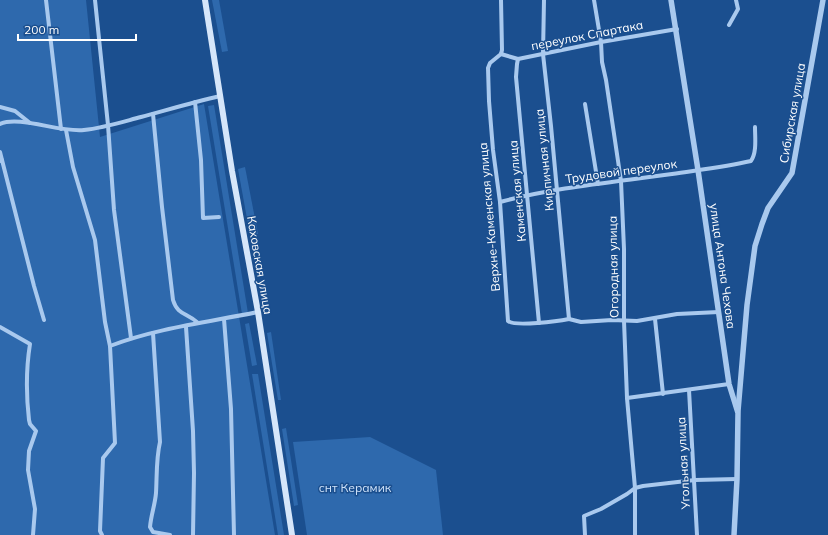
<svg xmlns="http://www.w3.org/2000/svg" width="828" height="535" viewBox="0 0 828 535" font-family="Mulish,sans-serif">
<rect width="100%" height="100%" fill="#1b4f8f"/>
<g fill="#2e69ad">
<polygon points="0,0 86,0 100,137 204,104 275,535 0,535"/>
<polygon points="212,0 219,0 228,51 222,52"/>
<polygon points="214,105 248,313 242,314 208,106"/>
<polygon points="245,167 258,234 250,235 238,169"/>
<polygon points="249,323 257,365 252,366 245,324"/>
<polygon points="271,332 281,400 278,400 267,333"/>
<polygon points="252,374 258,374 284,535 278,535"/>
<polygon points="286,428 298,505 294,506 282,429"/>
<polygon points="370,437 436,470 443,535 307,535 293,442"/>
</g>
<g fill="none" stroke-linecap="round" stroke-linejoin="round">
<g stroke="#a9c9ee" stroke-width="4">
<polyline points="46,0 61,129"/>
<polyline points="95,0 108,125 114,210 131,338"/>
<polyline points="501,0 502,50 501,54"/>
<polyline points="544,0 543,54 551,126 569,319"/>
<polyline points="594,0 601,42 602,62 606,80 621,181 624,249 624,321 627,398 635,488 635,535"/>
<polyline points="729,25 738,9 736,0"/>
<path d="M 501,54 L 490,63 L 488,68 L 489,101 L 493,150 L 500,202 L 508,321 C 515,327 559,321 569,319"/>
<polyline points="501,54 518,59 601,42 677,29"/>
<polyline points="518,59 517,64 516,77 539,323"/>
<polyline points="195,102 201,160 203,218 219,217"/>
<polyline points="585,104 598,184"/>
<polyline points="0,107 15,111 30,123"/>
<path d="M 153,114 L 162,207 L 173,300 C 178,316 187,312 198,323"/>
<path d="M 0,124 C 19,115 60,133 84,130 C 103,128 122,122 141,117 C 167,110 194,102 220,96"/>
<polyline points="66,130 73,167 95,240 105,322 110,346 115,443 103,458 100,531 102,535"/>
<polyline points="0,152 2,160 0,161"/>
<polyline points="2,160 34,286 44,320"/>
<path d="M 500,202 C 556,187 615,182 672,174 C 698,170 725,167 751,161 C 757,152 755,138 755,127"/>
<polyline points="224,319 231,409 234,535"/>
<polyline points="569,319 581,322 612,320 637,321 677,314 719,312"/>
<polyline points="655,319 663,394"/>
<path d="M 0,327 L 30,344 C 26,369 26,394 29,420 L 30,424 L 36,431 L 29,451 L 28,470 L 35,509 L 33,535"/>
<polyline points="186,327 193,431 194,473 193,535"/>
<path d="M 153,333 L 160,442 C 156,459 157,476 156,493 C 155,505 151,515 150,527 L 153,532 L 170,535"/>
<path d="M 110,346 C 157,328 209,322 258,312"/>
<polyline points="689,390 697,535"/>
<polyline points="627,398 729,384"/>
<polyline points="585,535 584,516 601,509 627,494 635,488 643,486 695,480 737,479"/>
</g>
<g stroke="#a9c9ee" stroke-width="5.5">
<polyline points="671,0 698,170 729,384 738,413 737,479 734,535"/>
<polyline points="738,411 747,305 755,246 762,224 768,208 792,173 823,0"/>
</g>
<polyline stroke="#d6e6fa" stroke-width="6" points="205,0 232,171 258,312 292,535"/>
</g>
<g text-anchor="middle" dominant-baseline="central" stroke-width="3" stroke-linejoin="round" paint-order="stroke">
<g font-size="12" fill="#fff" stroke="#1b4f8f">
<text transform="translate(587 35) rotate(-11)">переулок Спартака</text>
<text transform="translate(792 113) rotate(-80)">Сибирская улица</text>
<text transform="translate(544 160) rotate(-96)">Кирпичная улица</text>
<text transform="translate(621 171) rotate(-8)">Трудовой переулок</text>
<text transform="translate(517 191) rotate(-95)">Каменская улица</text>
<text transform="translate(489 217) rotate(-95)">Верхне-Каменская улица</text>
<text transform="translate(260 265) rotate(80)">Каховская улица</text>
<text transform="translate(723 266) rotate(82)">улица Антона Чехова</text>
<text transform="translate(613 267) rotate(-91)">Огородная улица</text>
<text transform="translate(683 463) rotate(-93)">Угольная улица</text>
</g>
<g font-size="12" fill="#cfe3fa" stroke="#1b4f8f">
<text x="355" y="487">снт Керамик</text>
</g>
</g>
<path d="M18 34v6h118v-6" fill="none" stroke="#ffffff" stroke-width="2"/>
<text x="24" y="34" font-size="12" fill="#ffffff" stroke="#1b4f8f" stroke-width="3" paint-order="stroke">200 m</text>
</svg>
